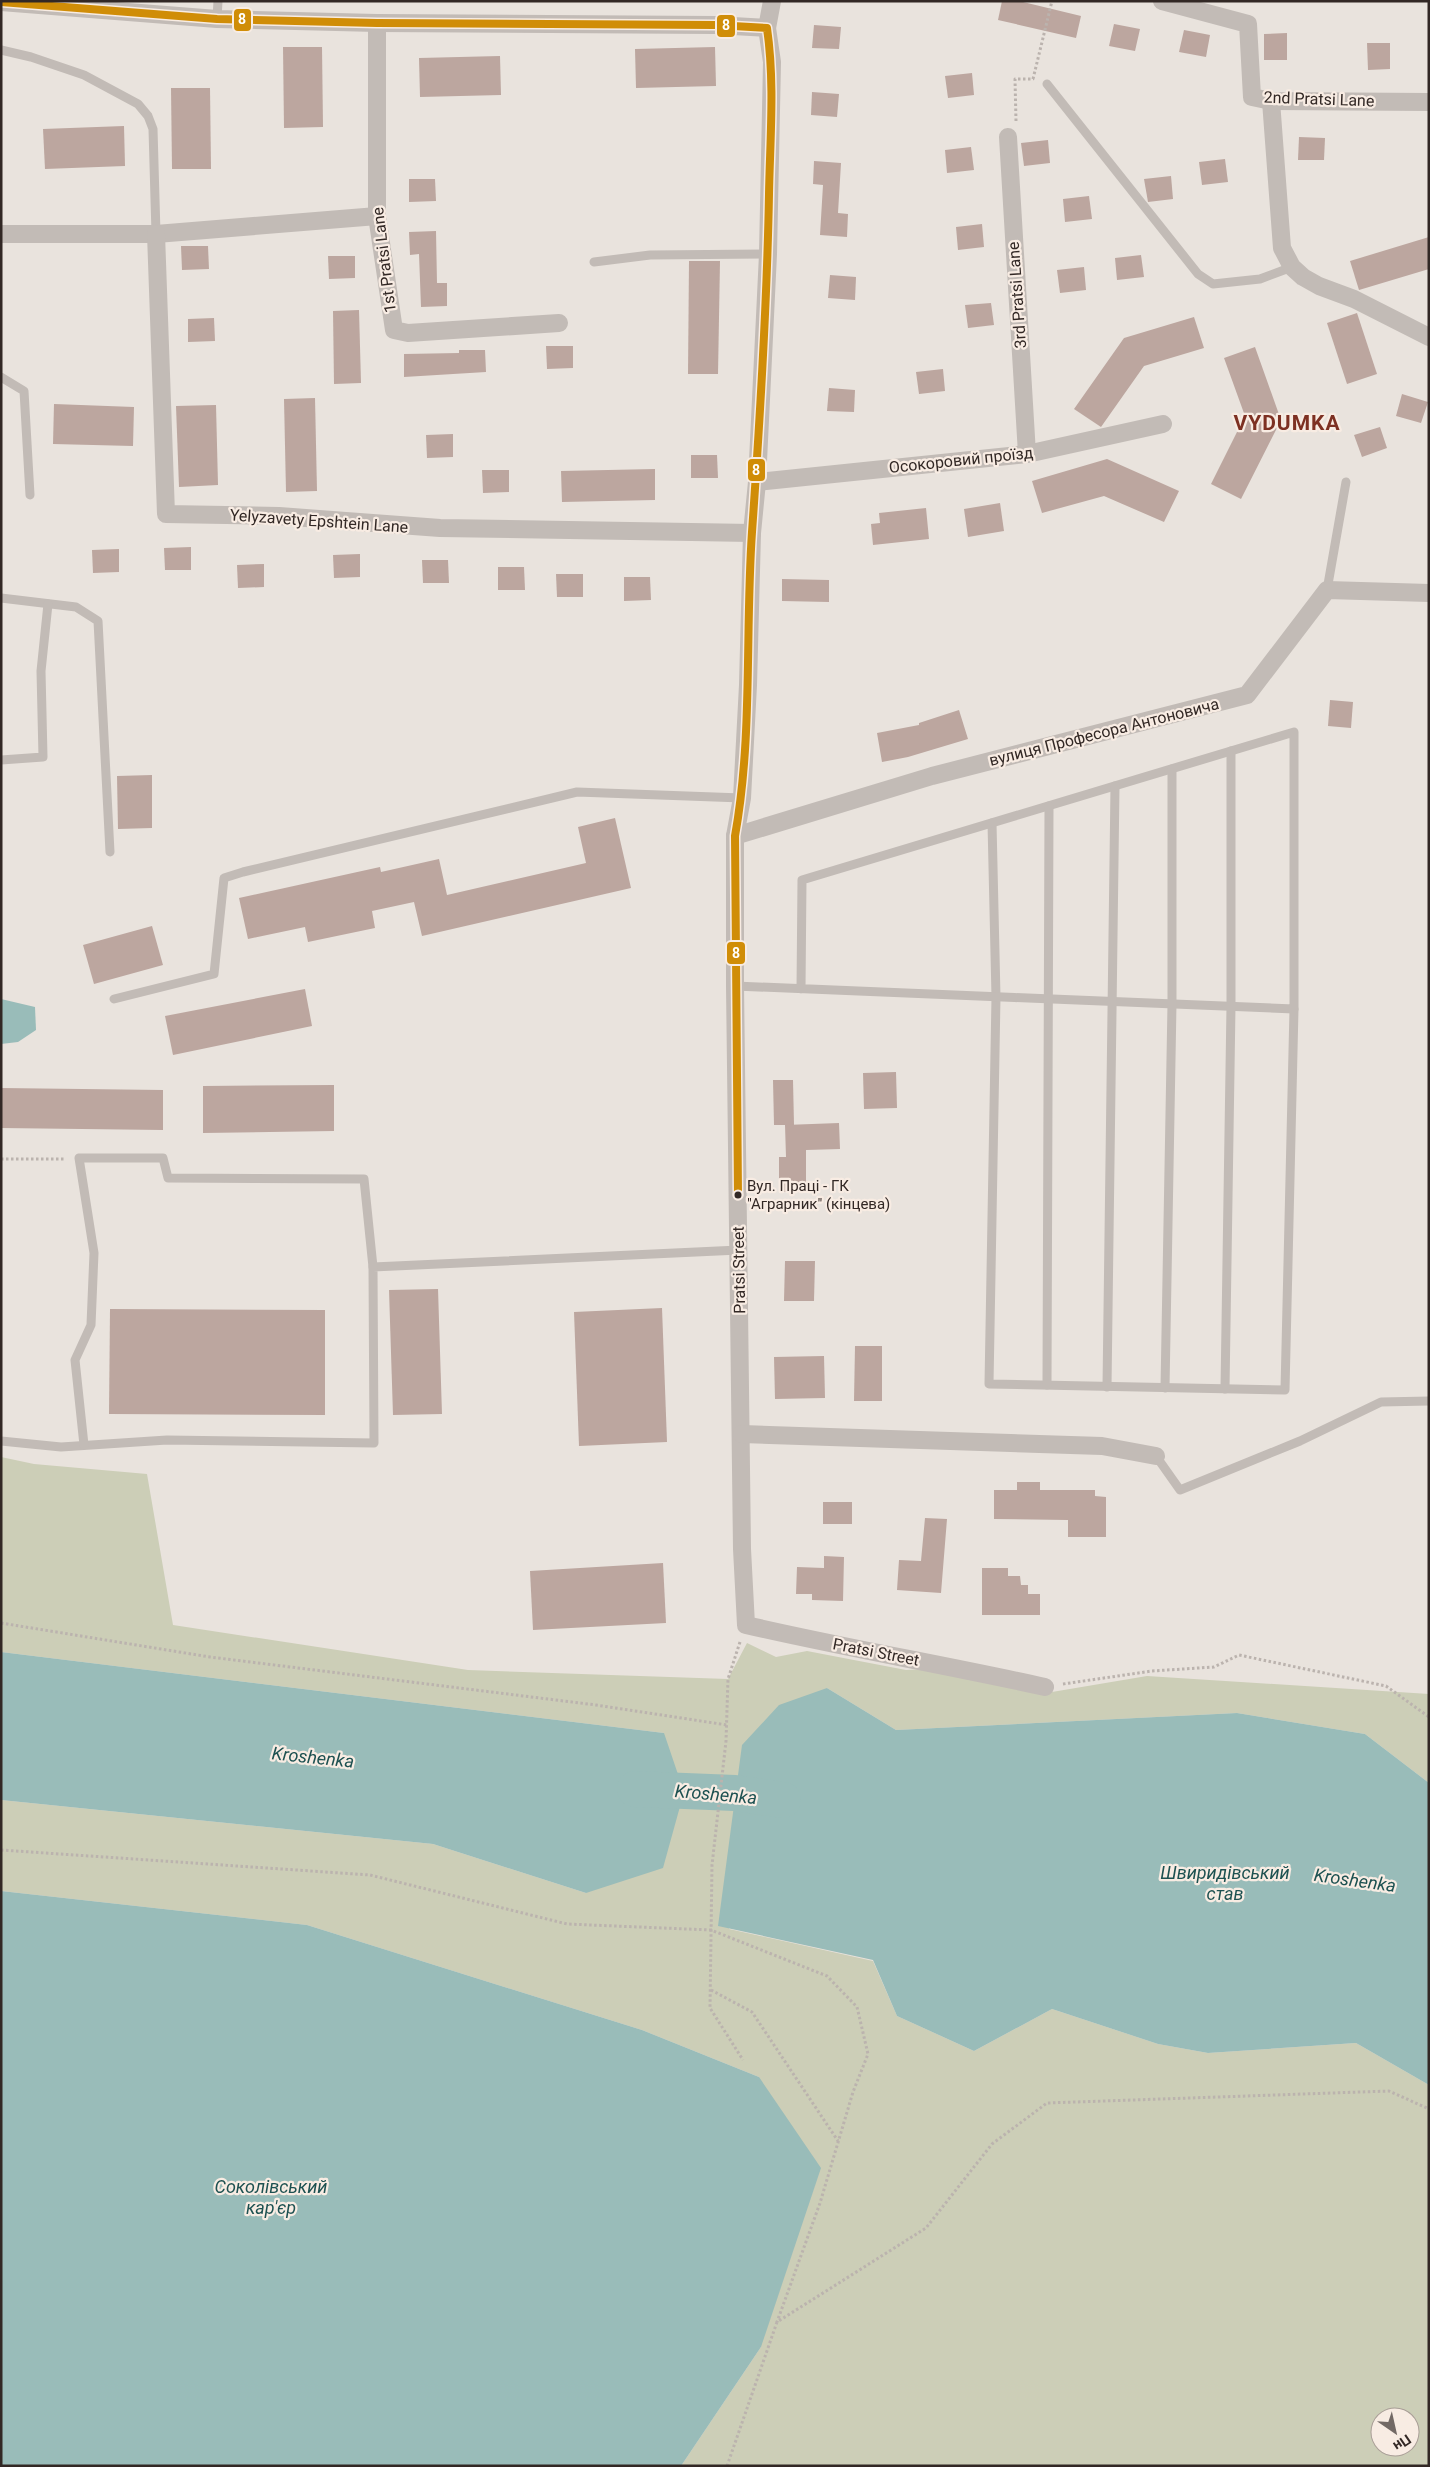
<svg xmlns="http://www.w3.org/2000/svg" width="1430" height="2467" viewBox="0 0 1430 2467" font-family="Roboto,sans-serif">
<rect width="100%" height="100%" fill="#e9e3dd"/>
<path fill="#ccceb7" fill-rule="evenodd" d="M 1,1457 L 34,1464 L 147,1474 L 173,1625 L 468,1670 L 728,1679 L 747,1643 L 776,1657 L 807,1651 L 906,1670 L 926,1669 L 1046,1693 L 1147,1676 L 1429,1694 L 1429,1783 L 1365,1734 L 1237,1713 L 896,1730 L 827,1688 L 729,1929 L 873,1961 L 897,2016 L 974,2051 L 1052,2009 L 1158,2044 L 1208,2053 L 1356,2043 L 1429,2085 L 1429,2466 L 681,2466 L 761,2347 L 759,2077 L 642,2030 L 307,1925 L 1,1891 L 1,1800 L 433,1844 L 586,1893 L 664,1733 L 1,1652 ZM 1380,2417 L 1410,2417 L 1410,2447 L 1380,2447 Z"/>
<g fill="#99bcb9">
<polygon points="1,999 35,1007 36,1030 18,1042 1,1044"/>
<polygon points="1,1652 664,1733 684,1792 663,1868 586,1893 433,1844 1,1800"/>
<polygon points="827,1688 896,1730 1237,1713 1365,1734 1429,1783 1429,2085 1356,2043 1208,2053 1158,2044 1052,2009 974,2051 897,2016 873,1960 718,1926 742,1745 779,1705"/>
<polygon points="1,1891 307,1925 642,2030 759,2077 821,2168 761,2347 681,2466 1,2466"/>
</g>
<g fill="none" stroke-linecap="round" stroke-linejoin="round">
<polyline stroke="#99bcb9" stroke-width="36" points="635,1789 735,1793 783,1800"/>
</g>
<g fill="#bca69f">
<polygon points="1002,1 1019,1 1081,16 1076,38 998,20"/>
<polygon points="1114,24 1140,29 1135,51 1109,46"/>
<polygon points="814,25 841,27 839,49 812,48"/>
<polygon points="1184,30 1210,35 1206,57 1179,52"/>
<polygon points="1287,33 1287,60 1264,60 1264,34"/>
<polygon points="1367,43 1390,43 1390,69 1368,70"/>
<polygon points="283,47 322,47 323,127 284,128"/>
<polygon points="715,47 716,86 636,88 635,49"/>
<polygon points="500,56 501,95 420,97 419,58"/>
<polygon points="972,73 974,95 948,98 945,76"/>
<polygon points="171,88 210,88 211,169 172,169"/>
<polygon points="812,92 839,94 837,117 811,115"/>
<polygon points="124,126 125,166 45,169 43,129"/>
<polygon points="1299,137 1325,138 1324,160 1298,160"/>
<polygon points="1048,140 1050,163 1024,166 1021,143"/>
<polygon points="971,147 974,170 947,173 945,150"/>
<polygon points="1225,159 1228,182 1202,185 1199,162"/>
<polygon points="814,161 841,163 838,213 848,214 847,237 820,235 823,185 813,184"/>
<polygon points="1171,176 1173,199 1148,202 1144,179"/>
<polygon points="409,179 435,179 436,201 409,202"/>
<polygon points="1089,196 1092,219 1065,222 1063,199"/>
<polygon points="982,224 984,247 958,250 956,227"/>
<polygon points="436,231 437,283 447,283 447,306 421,307 419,254 410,255 409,232"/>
<polygon points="1429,237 1429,269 1359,290 1350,261"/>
<polygon points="181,246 208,246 209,269 182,270"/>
<polygon points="1141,255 1144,277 1117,280 1115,258"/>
<polygon points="328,256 355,256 355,278 329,279"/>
<polygon points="689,261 720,261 718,374 688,374"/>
<polygon points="1084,267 1086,290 1060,293 1057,270"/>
<polygon points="830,275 856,277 855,300 828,298"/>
<polygon points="991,303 994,325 968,328 965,305"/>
<polygon points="359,310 361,383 334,384 333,311"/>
<polygon points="1357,313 1377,374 1347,384 1327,323"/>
<polygon points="1194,317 1204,348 1144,366 1101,427 1074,409 1124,338"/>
<polygon points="214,318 215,341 188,342 188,319"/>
<polygon points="546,346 573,346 573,368 547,369"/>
<polygon points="1255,347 1281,420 1241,499 1211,484 1245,416 1224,358"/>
<polygon points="459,350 485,350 486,372 404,377 404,354 459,353"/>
<polygon points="943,369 945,391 919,394 916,372"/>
<polygon points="829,388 855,390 854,412 827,411"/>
<polygon points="1402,394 1428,402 1421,423 1396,416"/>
<polygon points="315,398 317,491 286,492 284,399"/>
<polygon points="54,404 134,407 133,446 53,444"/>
<polygon points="216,405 218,485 179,487 176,406"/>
<polygon points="1380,427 1387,448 1362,457 1354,435"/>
<polygon points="453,434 453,457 427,458 426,435"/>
<polygon points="691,455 717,455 718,478 691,478"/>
<polygon points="1107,459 1179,491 1164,522 1104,496 1042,513 1032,481"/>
<polygon points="655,469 655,500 562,502 561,471"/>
<polygon points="482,470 509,470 509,492 483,493"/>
<polygon points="1000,503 1004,531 968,537 964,509"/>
<polygon points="926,508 929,539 873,545 871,524 880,523 879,513"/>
<polygon points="191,547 191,570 165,570 164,548"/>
<polygon points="119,549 119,572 93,573 92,550"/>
<polygon points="360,554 360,577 334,578 333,555"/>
<polygon points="422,560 448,560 449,583 423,583"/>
<polygon points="264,564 264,587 238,588 237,565"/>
<polygon points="498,567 524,567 525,590 498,590"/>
<polygon points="556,574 583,574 583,597 557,597"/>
<polygon points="624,577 650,577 651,600 624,601"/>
<polygon points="782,579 829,580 829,602 782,601"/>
<polygon points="1330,700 1353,702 1351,728 1328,726"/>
<polygon points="959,710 968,739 908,757 882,762 877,733 919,725 919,723"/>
<polygon points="152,775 152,828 118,829 117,776"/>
<polygon points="615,818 631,888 422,936 414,902 372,911 375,928 308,942 305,927 248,939 239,898 380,867 381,872 439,859 447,895 586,863 578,827"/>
<polygon points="152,926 163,965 94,984 83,945"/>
<polygon points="305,989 312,1026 173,1055 165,1016"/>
<polygon points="896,1072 897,1108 864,1109 863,1073"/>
<polygon points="773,1080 793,1080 794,1125 774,1125"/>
<polygon points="334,1085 334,1131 203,1133 203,1086"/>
<polygon points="1,1088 163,1090 163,1130 1,1128"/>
<polygon points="839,1123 840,1149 806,1150 806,1191 779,1192 779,1157 786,1157 785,1125"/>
<polygon points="785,1261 815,1261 814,1301 784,1301"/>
<polygon points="438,1289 442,1414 393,1415 389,1290"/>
<polygon points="662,1308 667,1442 579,1446 574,1312"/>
<polygon points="110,1309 325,1310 325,1415 109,1414"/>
<polygon points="855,1346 882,1346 882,1401 854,1401"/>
<polygon points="824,1356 825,1398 775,1399 774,1357"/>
<polygon points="1017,1482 1040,1482 1040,1490 1095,1490 1095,1496 1106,1497 1106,1537 1068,1537 1068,1520 994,1519 994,1490 1017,1490"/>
<rect x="823" y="1502" width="29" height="22"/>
<polygon points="925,1518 947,1519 941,1593 897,1590 899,1560 921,1561"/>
<polygon points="824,1556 844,1557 843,1601 812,1600 812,1594 796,1594 797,1567 824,1568"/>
<polygon points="663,1563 666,1623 533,1630 530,1571"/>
<polygon points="982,1568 1008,1568 1008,1576 1020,1576 1021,1585 1028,1585 1028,1594 1040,1594 1040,1615 982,1615"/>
</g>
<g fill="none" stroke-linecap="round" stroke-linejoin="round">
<g stroke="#bbb3ae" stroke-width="3" stroke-dasharray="2.5 2.5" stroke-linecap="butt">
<polyline points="1016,121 1015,79 1033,79 1052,1"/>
<polyline points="1,1159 65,1159"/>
<polyline points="1,1623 210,1657 596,1705 727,1725"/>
<polyline points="740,1642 728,1679 726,1741 712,1865 710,2008 743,2060"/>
<polyline points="1063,1684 1152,1671 1214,1667 1239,1655 1386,1686 1429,1717"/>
<polyline points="1,1850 370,1875 567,1924 711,1930 827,1976 857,2007 868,2054 853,2092 820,2203 777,2322"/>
<polyline points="711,1990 752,2012 838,2141"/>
<polyline points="727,2466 777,2322 926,2228 992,2144 1047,2103 1389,2091 1429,2109"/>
</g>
<g stroke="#c2bbb6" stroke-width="9">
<polyline points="217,19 218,1"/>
<polyline points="1,50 31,57 84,75 138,104 148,116 153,129 156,234"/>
<polyline points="1047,84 1198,274 1213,284 1260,279 1292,267"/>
<polyline points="594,262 650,255 768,254"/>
<polyline points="1,377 24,391 30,495"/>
<polyline points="1327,590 1346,482"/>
<polyline points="1,598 76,607 98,621 110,852"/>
<polyline points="1,760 43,757 41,671 48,604"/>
<polyline points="992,823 996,997 989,1384 1285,1390 1294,1009"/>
<path d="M 735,986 C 921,994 1108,1001 1294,1009 L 1294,732 L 802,880 L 801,989"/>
<polyline points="114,999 214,974 224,878 243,872 577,792 742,798"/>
<polyline points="1047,1385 1049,806"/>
<polyline points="1107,1387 1115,786"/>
<polyline points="1165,1388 1172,1004 1172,769"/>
<polyline points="1225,1389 1231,1006 1231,751"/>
<polyline points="1,1441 61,1447 167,1440 374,1443 373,1267 739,1250"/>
<polyline points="84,1445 75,1360 91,1325 94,1253 79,1158 163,1158 168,1178 364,1179 373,1267"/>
<polyline points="1156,1456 1180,1490 1300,1441 1381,1402 1429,1401"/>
</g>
<g stroke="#c2bbb6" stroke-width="18">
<polyline points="1162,1 1248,24 1252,97 1271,101 1429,102"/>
<path d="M 1,2 L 217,19 L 377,23 L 715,25 L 767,28 L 772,62 L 768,254 L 757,482 L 752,533 L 748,685 L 742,798 L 735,836 L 735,986 L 742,1549 L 746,1625 C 845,1648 946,1665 1045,1687"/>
<polyline points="377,23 377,216 394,330 408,333 559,323"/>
<polyline points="767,28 772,1"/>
<polyline points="1271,101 1282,248 1292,267 1303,277 1319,286 1354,299 1429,337"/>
<polyline points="1008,137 1027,454"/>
<polyline points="1,234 156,234 377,216"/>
<polyline points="156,234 166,514 279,516 440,528 752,533"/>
<polyline points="757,482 1027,454 1163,424"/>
<polyline points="735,836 932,776 1247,695 1327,590 1429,593"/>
<polyline points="742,1434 1102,1446 1156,1456"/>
</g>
<defs>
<path id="bus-1" d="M 1,2 L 217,19 L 377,23 L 715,25 L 767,28 C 775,83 770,139 769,194 C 767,307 760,419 752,532 C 745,633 753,736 735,836 L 738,1195"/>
</defs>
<use href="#bus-1" stroke="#f8ece3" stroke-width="11"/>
<use href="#bus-1" stroke="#d08d07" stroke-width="8"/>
</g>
<circle fill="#322825" stroke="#f8ece3" stroke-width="2" cx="738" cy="1195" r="4.5"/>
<g text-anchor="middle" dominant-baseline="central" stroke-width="4.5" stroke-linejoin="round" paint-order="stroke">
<g font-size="15" fill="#322825" stroke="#f8ece3" text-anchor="start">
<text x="747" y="1186">Вул. Праці - ГК<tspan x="747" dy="18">"Аграрник" (кінцева)</tspan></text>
</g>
<g font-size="16" fill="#322825" stroke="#f8ece3">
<text transform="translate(1319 99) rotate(2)">2nd Pratsi Lane</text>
<text transform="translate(384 260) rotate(-97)">1st Pratsi Lane</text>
<text transform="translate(1017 295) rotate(-94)">3rd Pratsi Lane</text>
<text transform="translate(961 460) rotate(-6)">Осокоровий проїзд</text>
<text transform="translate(319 521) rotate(4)">Yelyzavety Epshtein Lane</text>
<text transform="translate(1104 732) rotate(-14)">вулиця Професора Антоновича</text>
<text transform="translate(739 1270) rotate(-91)">Pratsi Street</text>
<text transform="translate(876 1652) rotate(11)">Pratsi Street</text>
</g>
<g font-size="18" font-style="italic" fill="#1d5151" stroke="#f8ece3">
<text transform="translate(313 1757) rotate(6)">Kroshenka</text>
<text transform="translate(716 1794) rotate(5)">Kroshenka</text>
<text x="1225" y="1872">Швиридівський<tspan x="1225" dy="21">став</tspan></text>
<text transform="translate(1355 1880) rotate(8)">Kroshenka</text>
<text x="271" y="2186">Соколівський<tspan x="271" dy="21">кар'єр</tspan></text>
</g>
<g font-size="21" font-weight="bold" letter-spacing="1" fill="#7d3022" stroke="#f8ece3">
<text x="1287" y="423">VYDUMKA</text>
</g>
</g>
<g stroke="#f8ece3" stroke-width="2">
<rect x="233" y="8" width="19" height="24" rx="5" fill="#d08d07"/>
<rect x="716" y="14" width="20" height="24" rx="5" fill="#d08d07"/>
<rect x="747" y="458" width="19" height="24" rx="5" fill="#d08d07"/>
<rect x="726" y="941" width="20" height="24" rx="5" fill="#d08d07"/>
</g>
<g font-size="14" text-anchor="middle" font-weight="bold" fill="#fff">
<text x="242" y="24">8</text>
<text x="726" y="30">8</text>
<text x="756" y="475">8</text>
<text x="736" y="958">8</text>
</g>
<rect width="1430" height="2467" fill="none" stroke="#322825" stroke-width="5"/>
<g transform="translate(1395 2432) rotate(146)"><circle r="24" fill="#f8ece3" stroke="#a99e97"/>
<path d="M0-4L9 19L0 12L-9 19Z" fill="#726965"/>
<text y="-8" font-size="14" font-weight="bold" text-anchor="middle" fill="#322825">Пн</text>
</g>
</svg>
